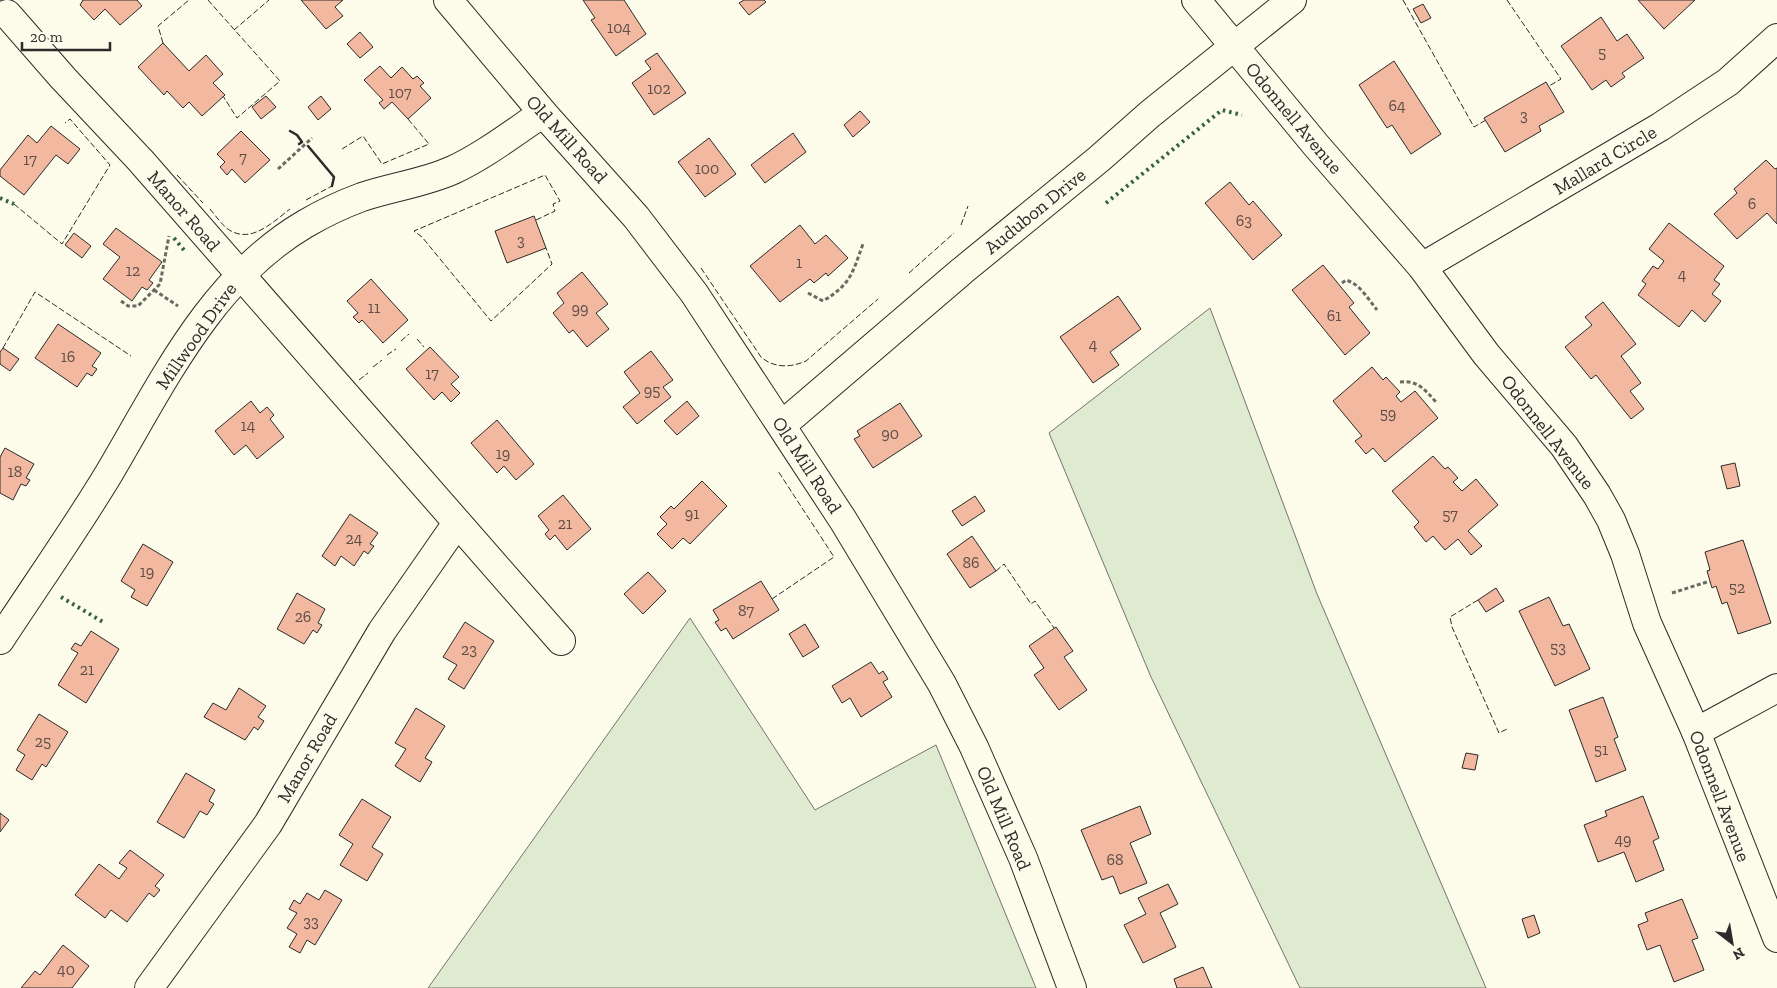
<svg xmlns="http://www.w3.org/2000/svg" width="1777" height="988" viewBox="0 0 1777 988" font-family="'Zilla Slab',serif">
<rect width="100%" height="100%" fill="#fdfbea"/>
<g fill="#deebd1" stroke="#74746e">
<polygon points="1210,308 1317,594 1486,988 1300,988 1151,677 1049,433"/>
<polygon points="690,618 815,810 936,745 1036,988 428,988"/>
</g>
<g fill="#f2b8a0" stroke="#2b2b2b">
<polygon points="83,0 137,0 142,6 120,25 105,9 94,20 80,5"/>
<polygon points="301,0 343,0 335,7 343,16 326,29"/>
<polygon points="583,0 624,0 646,34 616,56 591,20 595,18"/>
<polygon points="744,0 764,0 766,2 749,15 739,3"/>
<polygon points="1638,0 1695,0 1664,29"/>
<polygon points="1423,4 1431,18 1421,23 1413,9"/>
<polygon points="1601,17 1617,41 1627,34 1644,58 1622,73 1625,77 1611,87 1606,80 1592,90 1561,46"/>
<polygon points="360,32 373,47 360,58 347,44"/>
<polygon points="163,43 189,71 206,55 223,74 213,83 225,95 202,116 189,102 183,108 167,91 164,95 138,67"/>
<polygon points="657,53 686,93 654,115 632,83 651,69 645,61"/>
<polygon points="1394,61 1441,134 1411,154 1392,125 1387,128 1359,85"/>
<polygon points="380,66 391,78 402,67 413,79 417,76 424,83 420,86 431,98 408,119 392,102 384,109 379,103 383,100 364,80"/>
<polygon points="1546,82 1564,112 1539,126 1541,131 1505,152 1484,118"/>
<polygon points="266,96 276,107 261,119 252,107"/>
<polygon points="321,96 331,109 318,120 308,107"/>
<polygon points="860,111 870,122 853,137 844,125"/>
<polygon points="51,126 80,149 68,164 56,155 24,195 0,176 0,170 28,135 37,143"/>
<polygon points="241,131 270,160 245,183 232,169 227,175 220,167 225,162 217,154"/>
<polygon points="793,133 806,152 765,183 751,165"/>
<polygon points="709,138 736,174 705,197 678,162"/>
<polygon points="1766,160 1775,169 1777,168 1777,224 1767,213 1737,239 1714,214 1737,193 1734,189"/>
<polygon points="1230,182 1249,205 1253,201 1282,235 1253,260 1205,203"/>
<polygon points="534,216 546,248 507,263 495,231"/>
<polygon points="1669,223 1724,266 1714,280 1720,284 1712,294 1721,301 1705,322 1692,310 1679,327 1638,295 1646,284 1642,281 1653,266 1658,269 1664,261 1649,249"/>
<polygon points="800,225 815,244 826,235 848,258 828,276 826,273 814,283 810,279 780,302 750,266"/>
<polygon points="116,228 162,262 149,280 153,283 147,290 142,287 132,301 103,279 120,257 103,244"/>
<polygon points="74,233 91,246 82,258 65,245"/>
<polygon points="1323,265 1354,303 1349,307 1370,333 1345,355 1292,290"/>
<polygon points="582,272 608,304 596,313 609,329 587,347 573,330 569,333 553,313 564,303 557,293"/>
<polygon points="371,279 408,320 383,343 362,320 359,323 353,317 358,313 347,301"/>
<polygon points="1118,296 1141,329 1110,352 1119,365 1093,383 1060,337"/>
<polygon points="1603,302 1636,344 1621,356 1641,383 1630,391 1644,409 1631,419 1596,375 1591,379 1565,347 1592,325 1585,317"/>
<polygon points="58,324 101,353 92,366 97,369 92,376 87,373 77,387 35,358"/>
<polygon points="430,347 459,377 451,384 460,393 451,402 442,392 434,400 406,369"/>
<polygon points="3,348 19,359 10,371 0,364 0,352"/>
<polygon points="651,351 673,380 663,387 671,397 637,424 623,407 640,393 624,372"/>
<polygon points="1372,367 1383,380 1386,377 1400,392 1396,396 1401,402 1415,391 1438,418 1385,462 1373,448 1366,454 1355,441 1362,436 1333,401"/>
<polygon points="251,401 260,413 267,407 274,415 270,419 284,437 257,459 246,445 234,455 215,431"/>
<polygon points="687,401 699,416 677,435 664,421"/>
<polygon points="900,403 922,436 873,468 854,439 860,436 857,431"/>
<polygon points="497,420 534,464 516,480 504,466 497,473 471,443"/>
<polygon points="5,448 34,464 26,478 30,480 26,486 21,484 13,500 0,493 0,457"/>
<polygon points="1433,456 1445,469 1448,467 1458,478 1453,482 1462,491 1476,479 1498,505 1468,531 1482,546 1471,555 1458,539 1445,550 1433,536 1426,542 1414,527 1419,522 1392,491"/>
<polygon points="1735,463 1740,486 1727,489 1721,466"/>
<polygon points="702,481 727,506 690,544 683,538 672,549 657,534 667,524 660,517 671,506 674,509"/>
<polygon points="563,495 591,529 567,550 555,535 550,540 545,534 549,530 538,516"/>
<polygon points="975,496 985,511 962,526 952,511"/>
<polygon points="350,514 378,533 370,544 374,546 368,554 364,551 354,566 341,556 335,566 322,556"/>
<polygon points="972,536 996,571 970,588 947,554"/>
<polygon points="1743,540 1771,623 1738,634 1727,602 1722,604 1716,586 1712,588 1707,571 1710,570 1705,552"/>
<polygon points="143,544 173,562 147,606 131,597 135,590 121,581"/>
<polygon points="648,572 666,591 643,614 624,594"/>
<polygon points="761,581 779,610 733,639 726,628 721,631 715,622 719,620 713,610"/>
<polygon points="1496,588 1504,601 1486,612 1478,600"/>
<polygon points="297,593 325,609 318,623 322,625 317,633 313,630 304,644 277,629"/>
<polygon points="1549,597 1563,626 1569,624 1590,669 1555,686 1519,611"/>
<polygon points="465,622 494,641 464,689 448,679 457,665 443,657"/>
<polygon points="805,624 819,647 803,657 789,634"/>
<polygon points="1056,627 1073,651 1064,657 1087,690 1059,710 1034,675 1044,668 1029,646"/>
<polygon points="91,631 119,649 86,703 58,685 78,653 71,649 75,643 81,646"/>
<polygon points="871,662 879,674 883,671 888,679 883,682 892,697 861,717 850,698 842,703 832,686"/>
<polygon points="239,688 266,706 258,717 264,721 258,730 254,727 245,740 204,717 213,703 226,710"/>
<polygon points="1603,697 1618,737 1614,739 1626,770 1596,782 1569,710"/>
<polygon points="416,708 445,726 425,758 432,762 420,782 395,766 406,749 395,743"/>
<polygon points="39,714 68,732 46,767 42,764 32,780 16,770 25,755 17,750"/>
<polygon points="1466,753 1478,755 1475,770 1462,768"/>
<polygon points="186,773 215,790 209,801 214,804 207,815 200,811 184,838 157,822"/>
<polygon points="1643,796 1659,838 1653,841 1664,870 1636,882 1624,852 1598,862 1584,825 1607,816 1605,811"/>
<polygon points="362,799 391,817 372,847 383,854 367,881 340,865 353,844 339,835"/>
<polygon points="1140,806 1151,834 1130,843 1147,883 1120,894 1113,876 1102,880 1081,830"/>
<polygon points="0,813 9,820 0,832"/>
<polygon points="130,850 164,875 155,886 160,890 154,897 149,893 127,922 111,910 105,918 75,895 99,864 119,879 127,868 119,863"/>
<polygon points="1168,884 1178,904 1160,913 1176,947 1143,963 1124,925 1146,914 1138,898"/>
<polygon points="325,890 342,900 315,945 307,940 300,953 289,947 297,934 287,928 297,913 289,909 294,900 300,904 307,893 319,900"/>
<polygon points="1682,899 1698,938 1692,940 1704,970 1674,982 1660,945 1647,950 1638,925 1648,921 1645,913"/>
<polygon points="1534,915 1540,933 1528,938 1522,919"/>
<polygon points="63,945 89,966 72,988 21,988 35,971 40,975"/>
<polygon points="1203,967 1212,988 1177,988 1174,979"/>
</g>
<g fill="none" stroke-linecap="round" stroke-linejoin="round">
<defs>
<g id="minor">
<polyline points="1196,0 1315,144 1422,267 1486,354 1564,446 1597,495 1611,520 1625,554 1647,623 1696,732 1777,938"/>
<polyline points="7,14 63,78 141,161 561,641"/>
<polyline points="1422,267 1660,127 1728,82 1777,38"/>
<polyline points="782,425 962,271 1099,159 1150,114 1292,0"/>
<path d="M 0,640 C 36,585 74,531 108,475 C 162,384 210,280 305,224 C 322,214 343,204 362,197 C 392,187 424,183 453,170 C 485,155 513,133 543,113"/>
<polyline points="1696,732 1777,688"/>
<polyline points="149,988 268,824 382,631 457,523"/>
</g>
<polyline id="major" points="448,0 543,113 636,217 694,293 843,520 942,684 974,747 1023,858 1072,988"/>
</defs>
<use href="#minor" stroke="#2b2b2b" stroke-width="30"/>
<use href="#major" stroke="#2b2b2b" stroke-width="30"/>
<g stroke="#6a6964" stroke-width="3" stroke-dasharray="4 2.5" stroke-linecap="butt">
<polyline points="278,169 312,138"/>
<path d="M 1342,283 L 1346,280 C 1360,284 1368,299 1377,310"/>
<polyline points="154,290 178,306"/>
<path d="M 808,293 L 823,301 C 851,284 852,274 863,244"/>
<polyline points="121,301 128,306 138,306 160,284 169,236"/>
<path d="M 1400,382 C 1418,380 1425,390 1436,402"/>
<polyline points="1672,593 1710,581"/>
</g>
<use href="#minor" stroke="#fdfbea" stroke-width="28"/>
<use href="#major" stroke="#fdfbea" stroke-width="28"/>
<g stroke="#34623c" stroke-width="4" stroke-dasharray="2.5 4" stroke-linecap="butt">
<polyline points="0,198 14,204"/>
<polyline points="1106,203 1222,110 1242,115"/>
<polyline points="174,238 184,250"/>
<polyline points="61,597 103,622"/>
</g>
<g stroke="#2b2b2b" stroke-width="1" stroke-dasharray="6 2.5" stroke-linecap="butt">
<polyline points="208,0 280,81 237,118 223,96"/>
<polyline points="1403,0 1474,127 1486,120"/>
<polyline points="1507,0 1561,79 1549,86"/>
<polyline points="234,30 269,0"/>
<polyline points="163,43 158,26 189,0"/>
<polyline points="342,149 363,136 382,164 429,144 408,119"/>
<polyline points="177,175 203,203"/>
<polyline points="306,200 332,186"/>
<polyline points="14,204 62,244 110,165 70,119 65,123"/>
<path d="M 210,209 C 216,216 223,227 231,231 C 253,243 274,221 290,209"/>
<polyline points="536,220 555,211 553,204 560,201 545,175 414,231 422,237 491,321 552,264 546,248"/>
<polyline points="961,225 968,206"/>
<path d="M 701,268 L 761,357 C 774,368 790,368 806,361 L 878,299"/>
<polyline points="909,273 954,233"/>
<polyline points="417,339 424,347"/>
<polyline points="401,341 409,334"/>
<polyline points="3,348 35,292 131,356"/>
<polyline points="387,355 396,349"/>
<polyline points="373,367 382,360"/>
<polyline points="359,380 368,373"/>
<polyline points="996,571 1004,564 1031,604 1035,601 1054,628"/>
<polyline points="772,599 834,557 778,471"/>
<polyline points="1478,600 1450,617 1452,627 1499,733 1507,729"/>
</g>
<g stroke="#2b2b2b" stroke-width="2.5">
<polyline points="290,131 297,135 302,142 299,144"/>
<polyline points="308,146 334,177 332,186"/>
</g>
</g>
<g text-anchor="middle" dominant-baseline="central" stroke-width="4" stroke-linejoin="round" paint-order="stroke">
<g font-size="16" fill="#5d4e48">
<text x="619" y="27">104</text>
<text x="1602" y="52">5</text>
<text x="659" y="88">102</text>
<text x="400" y="92">107</text>
<text x="1397" y="105">64</text>
<text x="1524" y="115">3</text>
<text x="243" y="157">7</text>
<text x="30" y="159">17</text>
<text x="707" y="168">100</text>
<text x="1752" y="203">6</text>
<text x="1244" y="220">63</text>
<text x="521" y="240">3</text>
<text x="799" y="262">1</text>
<text x="133" y="270">12</text>
<text x="1682" y="274">4</text>
<text x="374" y="307">11</text>
<text x="580" y="308">99</text>
<text x="1334" y="315">61</text>
<text x="1093" y="344">4</text>
<text x="68" y="356">16</text>
<text x="432" y="373">17</text>
<text x="652" y="390">95</text>
<text x="1388" y="413">59</text>
<text x="248" y="425">14</text>
<text x="890" y="433">90</text>
<text x="503" y="453">19</text>
<text x="15" y="471">18</text>
<text x="692" y="513">91</text>
<text x="1450" y="514">57</text>
<text x="565" y="523">21</text>
<text x="354" y="538">24</text>
<text x="971" y="562">86</text>
<text x="147" y="571">19</text>
<text x="1737" y="587">52</text>
<text x="746" y="610">87</text>
<text x="303" y="616">26</text>
<text x="1558" y="647">53</text>
<text x="469" y="649">23</text>
<text x="87" y="669">21</text>
<text x="43" y="741">25</text>
<text x="1601" y="749">51</text>
<text x="1623" y="839">49</text>
<text x="1115" y="859">68</text>
<text x="311" y="921">33</text>
<text x="66" y="969">40</text>
</g>
<g font-size="19" fill="#2b2b2b" stroke="#fdfbea">
<text transform="translate(1294 118) rotate(50)">Odonnell Avenue</text>
<text transform="translate(567 139) rotate(48)">Old Mill Road</text>
<text transform="translate(1605 160) rotate(-31)">Mallard Circle</text>
<text transform="translate(184 211) rotate(49)">Manor Road</text>
<text transform="translate(1035 211) rotate(-39)">Audubon Drive</text>
<text transform="translate(196 336) rotate(-55)">Millwood Drive</text>
<text transform="translate(1548 432) rotate(52)">Odonnell Avenue</text>
<text transform="translate(807 465) rotate(57)">Old Mill Road</text>
<text transform="translate(307 758) rotate(-60)">Manor Road</text>
<text transform="translate(1720 796) rotate(69)">Odonnell Avenue</text>
<text transform="translate(1004 818) rotate(67)">Old Mill Road</text>
</g>
</g>
<g transform="translate(1732 943) rotate(149)" stroke="#fdfbea" stroke-width="4" paint-order="stroke">
<path d="M0-4L9 19L0 12L-9 19Z" fill="#2b2b2b"/>
<text y="-8" font-size="14" font-weight="bold" text-anchor="middle" fill="#2b2b2b">N</text>
</g>
<path d="M22 42v8h88v-8" fill="none" stroke="#2b2b2b" stroke-width="2.5"/>
<text x="30" y="42" font-size="15" fill="#2b2b2b" stroke="#fdfbea" stroke-width="4" paint-order="stroke">20 m</text>
</svg>
